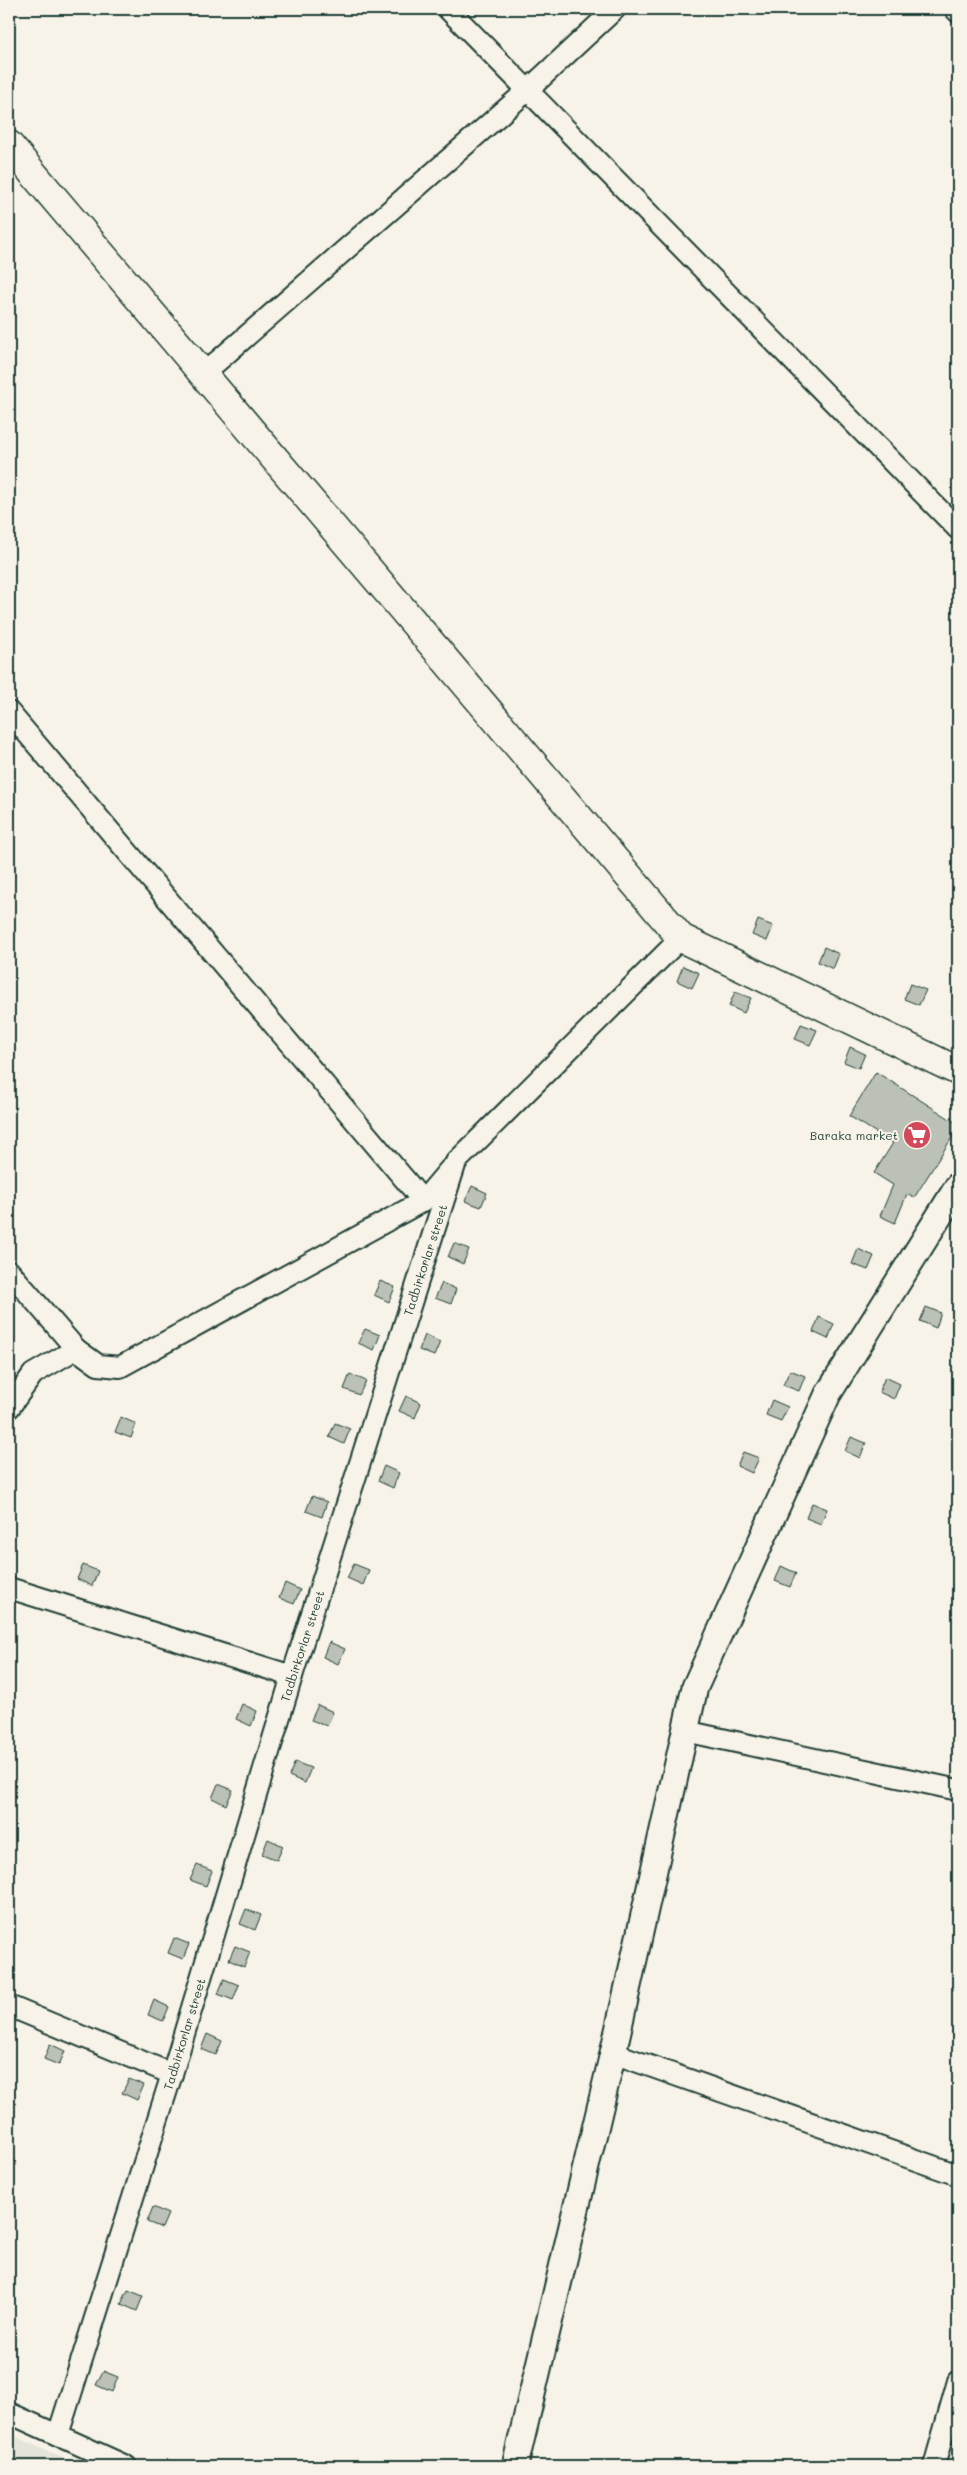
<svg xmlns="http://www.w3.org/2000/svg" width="967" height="2475" viewBox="0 0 967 2475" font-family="Mali,sans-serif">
<rect width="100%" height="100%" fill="#f7f3e8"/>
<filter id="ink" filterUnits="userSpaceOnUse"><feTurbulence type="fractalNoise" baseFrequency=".02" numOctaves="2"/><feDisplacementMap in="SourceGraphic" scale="10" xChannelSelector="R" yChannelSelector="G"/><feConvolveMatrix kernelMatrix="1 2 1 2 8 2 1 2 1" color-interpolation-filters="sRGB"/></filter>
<g filter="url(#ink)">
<polygon fill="#e5e4d9" points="9,2434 81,2466 9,2466"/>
<g fill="#bbc1b6" stroke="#1f3d34">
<polygon points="758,920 773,926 767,941 752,935"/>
<polygon points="824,947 839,954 833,969 818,962"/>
<polygon points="683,966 699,973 692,988 677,981"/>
<polygon points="910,984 926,990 919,1005 904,999"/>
<polygon points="735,992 751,998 744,1013 729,1006"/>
<polygon points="801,1024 817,1030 810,1045 795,1039"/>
<polygon points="850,1047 865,1054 859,1068 844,1062"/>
<polygon points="876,1072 958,1124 958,1128 914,1198 907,1194 895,1223 880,1216 893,1185 874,1173 893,1143 849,1116"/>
<polygon points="472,1186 487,1193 481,1207 465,1201"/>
<polygon points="454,1243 469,1249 463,1264 448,1257"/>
<polygon points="858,1249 874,1256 868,1270 852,1264"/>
<polygon points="380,1281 395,1287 389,1302 374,1295"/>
<polygon points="442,1283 456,1289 451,1304 435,1298"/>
<polygon points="926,1307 941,1313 936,1328 920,1321"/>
<polygon points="819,1317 834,1324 828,1339 813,1332"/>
<polygon points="365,1329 380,1335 374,1350 358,1343"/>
<polygon points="425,1335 440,1342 434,1356 419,1350"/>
<polygon points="790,1370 805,1376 799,1391 783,1385"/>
<polygon points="350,1374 366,1381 359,1395 344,1389"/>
<polygon points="885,1377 900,1384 894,1399 879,1392"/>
<polygon points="406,1396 421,1403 415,1418 399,1411"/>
<polygon points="772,1400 788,1407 781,1421 766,1415"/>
<polygon points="121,1417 136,1424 131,1438 115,1432"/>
<polygon points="335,1423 350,1429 344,1444 329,1437"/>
<polygon points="851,1437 866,1443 860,1458 845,1451"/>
<polygon points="743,1452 759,1458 752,1473 737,1466"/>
<polygon points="384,1466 399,1473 393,1488 378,1481"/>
<polygon points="312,1496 327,1502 322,1517 306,1511"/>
<polygon points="812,1503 827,1509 821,1524 806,1518"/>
<polygon points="354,1564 369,1570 363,1585 347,1578"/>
<polygon points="83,1565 98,1571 92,1586 77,1579"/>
<polygon points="781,1566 796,1573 790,1587 775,1581"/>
<polygon points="285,1583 300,1590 294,1604 279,1598"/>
<polygon points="329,1642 345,1649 338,1664 323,1657"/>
<polygon points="242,1704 257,1711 251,1726 236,1719"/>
<polygon points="318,1705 333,1712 327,1726 311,1720"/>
<polygon points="295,1762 311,1768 305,1783 289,1776"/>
<polygon points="218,1784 233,1790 226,1805 212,1798"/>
<polygon points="268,1839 283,1846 277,1860 262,1854"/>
<polygon points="197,1865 212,1871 206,1886 190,1880"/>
<polygon points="246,1909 261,1915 255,1930 240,1924"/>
<polygon points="174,1938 189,1944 183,1959 168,1953"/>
<polygon points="235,1946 250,1952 244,1967 229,1960"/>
<polygon points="224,1979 239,1985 233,2000 218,1994"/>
<polygon points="154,2000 169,2007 163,2021 148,2015"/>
<polygon points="207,2034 222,2041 216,2055 201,2049"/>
<polygon points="50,2044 65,2051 59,2065 44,2059"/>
<polygon points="129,2079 144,2085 137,2100 122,2093"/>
<polygon points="153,2207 168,2214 162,2228 147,2222"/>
<polygon points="128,2290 143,2296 137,2311 121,2304"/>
<polygon points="103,2371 118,2377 112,2392 96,2385"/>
</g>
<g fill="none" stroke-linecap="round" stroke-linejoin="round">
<defs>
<g id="minor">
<polyline points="448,9 958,529"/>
<polyline points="955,9 958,12"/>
<polyline points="203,374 528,90 615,9"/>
<polyline points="9,712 423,1201 450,1169"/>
<polyline points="9,1271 76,1349 33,1374 9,1408"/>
<polyline points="76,1349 98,1365 120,1367 423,1201"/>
<polyline points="9,1588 292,1676"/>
<polyline points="685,1731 958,1790"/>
<polyline points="9,2006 172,2074"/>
<polyline points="613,2053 958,2175"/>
<polyline points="9,2413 126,2466"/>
<polyline points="58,2435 172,2074 292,1676 456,1162 681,938"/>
<polyline points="934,2466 958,2381"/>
</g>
<polyline id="tertiary" points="515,2466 613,2053 695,1687 828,1394 958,1186"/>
<polyline id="secondary" points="9,145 681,938 958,1071"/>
</defs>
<use href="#minor" stroke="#1f3d34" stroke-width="24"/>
<use href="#tertiary" stroke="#1f3d34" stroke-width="29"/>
<use href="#secondary" stroke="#1f3d34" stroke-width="31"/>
<use href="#minor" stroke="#f7f3e8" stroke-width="20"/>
<use href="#tertiary" stroke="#f7f3e8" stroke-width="25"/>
<use href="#secondary" stroke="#f7f3e8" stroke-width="28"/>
</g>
</g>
<defs>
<symbol id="supermarket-disc" viewBox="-11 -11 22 22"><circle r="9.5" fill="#d1495b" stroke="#f7f3e8"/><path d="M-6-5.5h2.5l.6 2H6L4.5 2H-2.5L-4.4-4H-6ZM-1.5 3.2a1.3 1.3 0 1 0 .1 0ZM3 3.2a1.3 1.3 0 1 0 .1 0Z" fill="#fff"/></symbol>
</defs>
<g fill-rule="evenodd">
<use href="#supermarket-disc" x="901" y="1119" width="32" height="32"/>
</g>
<g text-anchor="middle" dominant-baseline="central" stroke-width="4" stroke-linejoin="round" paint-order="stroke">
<g font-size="12" fill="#1f3d34" stroke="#f7f3e8" text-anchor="end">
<text x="898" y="1135">Baraka market</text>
</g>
<g font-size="12" fill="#1f3d34" stroke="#f7f3e8">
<text transform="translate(425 1260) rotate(-72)">Tadbirkorlar street</text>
<text transform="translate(302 1646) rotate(-72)">Tadbirkorlar street</text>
<text transform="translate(184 2034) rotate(-73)">Tadbirkorlar street</text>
</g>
</g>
<rect width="967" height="2475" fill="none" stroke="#f7f3e8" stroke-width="30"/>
<rect x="15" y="15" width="937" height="2445" fill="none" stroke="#1f3d34" stroke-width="2" filter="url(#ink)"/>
</svg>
